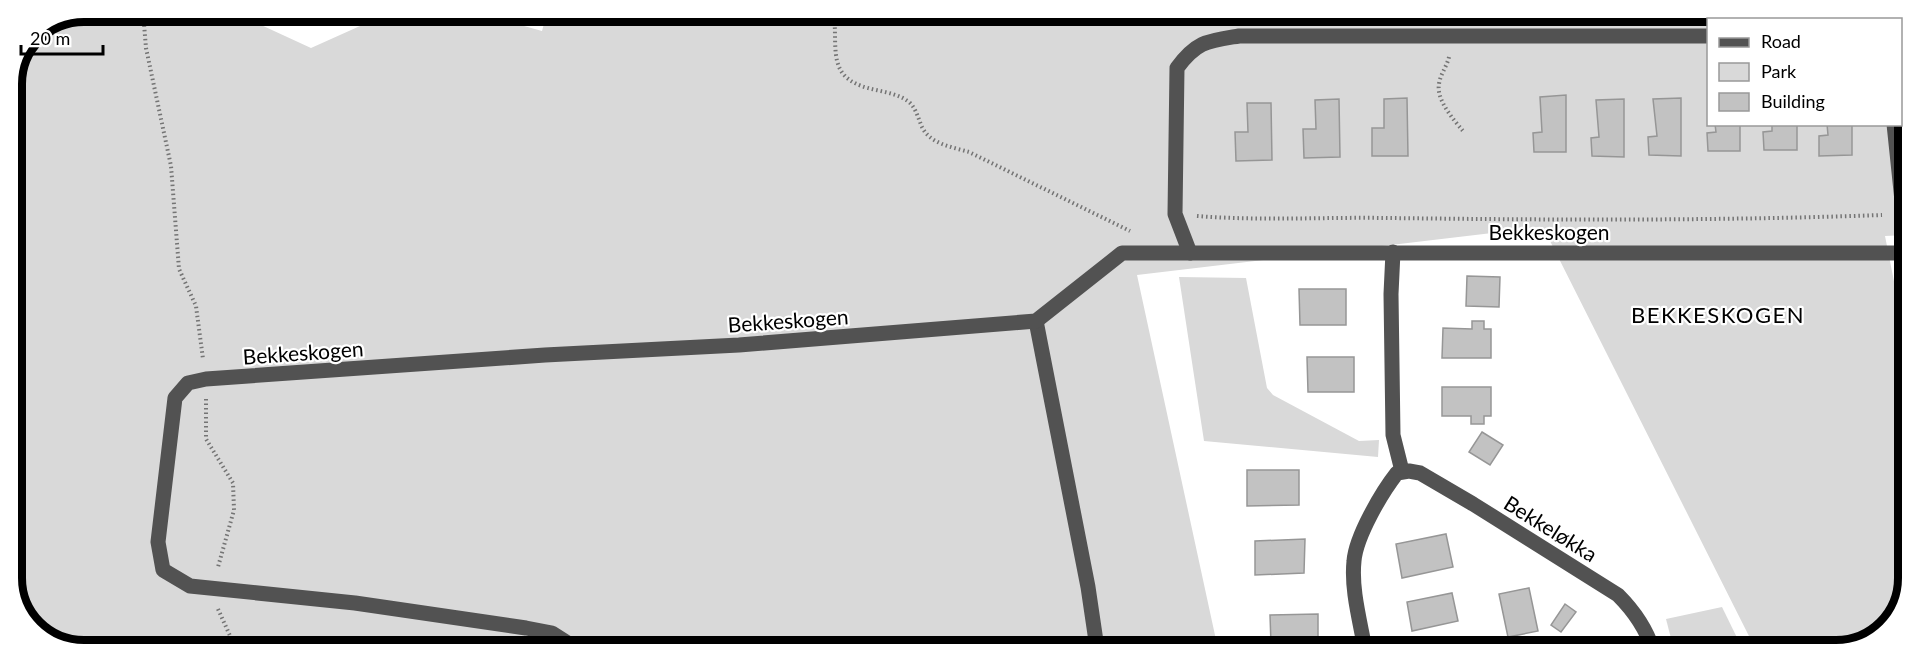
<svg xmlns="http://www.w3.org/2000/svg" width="1920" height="662" viewBox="0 0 1920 662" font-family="Lato,sans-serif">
<rect width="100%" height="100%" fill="#fff"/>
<g fill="#d9d9d9">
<polygon points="84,12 233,12 311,48 389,13 478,13 542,31 547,13 1859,16 1864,19 1708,20 1708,124 1900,124 1901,60 1908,79 1907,235 1885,236 1906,342 1904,601 1879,635 1836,650 1756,650 1543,227 1137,275 1218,649 61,646 27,622 12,583 12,80 33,33"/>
<polygon points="1179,277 1246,278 1267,388 1273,395 1359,441 1379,440 1378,457 1204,441"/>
<polygon points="1722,607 1743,650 1674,650 1666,619"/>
</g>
<g fill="#c2c2c2" stroke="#969696" stroke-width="1.5">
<polygon points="1566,95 1566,152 1534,152 1533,133 1542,132 1540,97"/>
<polygon points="1407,98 1408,156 1372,156 1372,128 1384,128 1384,99"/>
<polygon points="1681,98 1681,156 1649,155 1648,137 1657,136 1653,99"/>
<polygon points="1339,99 1340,157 1304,158 1303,129 1316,129 1315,100"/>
<polygon points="1624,99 1624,157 1592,156 1591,138 1599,137 1596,100"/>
<polygon points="1247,103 1271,103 1272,160 1236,161 1235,132 1248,132"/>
<polygon points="1715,124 1740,124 1740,151 1708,151 1707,133 1716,132"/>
<polygon points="1772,124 1797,124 1797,150 1764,150 1763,132 1772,131"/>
<polygon points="1827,124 1852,124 1852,155 1819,156 1819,136 1828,135"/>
<polygon points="1467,276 1500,277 1499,307 1466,306"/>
<polygon points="1299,289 1346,289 1346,325 1300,325"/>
<polygon points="1472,321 1484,321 1484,329 1491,329 1491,358 1442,358 1443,328 1472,329"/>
<polygon points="1307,357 1354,357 1354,392 1308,392"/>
<polygon points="1442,387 1491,387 1491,416 1484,416 1484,424 1471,424 1471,416 1442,416"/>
<polygon points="1482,432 1503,445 1490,465 1469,452"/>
<polygon points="1247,470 1299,470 1299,505 1247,506"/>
<polygon points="1446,534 1453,567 1402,578 1396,544"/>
<polygon points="1305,539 1304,573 1255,575 1255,541"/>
<polygon points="1529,588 1538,631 1508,637 1499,594"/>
<polygon points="1452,593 1458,621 1412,631 1407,602"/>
<polygon points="1565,604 1576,612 1561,632 1551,625"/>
<polygon points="1318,614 1318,643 1271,644 1270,615"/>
<polygon points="1613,637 1615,650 1584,649 1583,643"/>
</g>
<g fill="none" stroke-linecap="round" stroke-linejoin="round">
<g stroke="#747474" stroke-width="4" stroke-dasharray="1.5 3" stroke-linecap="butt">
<polyline points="143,12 146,48 171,166 179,269 196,306 203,359"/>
<path d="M 833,14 C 838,32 830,61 845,76 C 862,93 891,88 909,102 C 916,108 918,118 922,127 C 930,144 952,147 969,152 L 1130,231"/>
<path d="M 1449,57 C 1447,66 1440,75 1439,84 C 1436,100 1454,120 1463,131"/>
<path d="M 1197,216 C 1261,221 1324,217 1387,218 C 1552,220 1717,221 1882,215"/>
<polyline points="206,399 206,439 233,483 234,510 218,567"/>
<polyline points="218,609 235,647"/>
<polyline points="927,648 1055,648"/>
</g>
<g stroke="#525252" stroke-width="15">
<polyline points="1894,124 1907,249"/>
<polyline points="1393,252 1391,294 1393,435 1402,471"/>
<path d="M 1190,253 L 1175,214 L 1177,68 C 1197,41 1208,41 1239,36 L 1708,36"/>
<polyline points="1036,321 1088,587 1097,648"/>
<polyline points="574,647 552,633 526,628 355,603 190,586 163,570 158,542 175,398 188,383 206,379 545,355 739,345 1036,321 1122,253 1907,253"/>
<path d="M 1365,649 C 1360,621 1351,589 1354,561 C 1356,536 1382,492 1397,473 L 1409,471 L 1420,473 L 1473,504 L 1618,595 C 1634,611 1646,628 1653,650"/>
</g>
</g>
<g text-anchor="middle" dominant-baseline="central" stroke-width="4.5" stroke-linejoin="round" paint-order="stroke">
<g font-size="21" fill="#000" stroke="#fff">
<text x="1549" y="231">Bekkeskogen</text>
<text transform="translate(788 320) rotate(-4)">Bekkeskogen</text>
<text transform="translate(303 352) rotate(-4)">Bekkeskogen</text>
<text transform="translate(1551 528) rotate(32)">Bekkeløkka</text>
</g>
<g font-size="22" letter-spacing="1.5" fill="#000" stroke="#fff">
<text x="1718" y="314">BEKKESKOGEN</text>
</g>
</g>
<path d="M0 0H1920V662H0ZM84 22H1836A62 62 0 0 1 1898 84V578A62 62 0 0 1 1836 640H84A62 62 0 0 1 22 578V84A62 62 0 0 1 84 22Z" fill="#fff" fill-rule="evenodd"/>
<path fill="none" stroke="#000" stroke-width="8" d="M84 22H1836A62 62 0 0 1 1898 84V578A62 62 0 0 1 1836 640H84A62 62 0 0 1 22 578V84A62 62 0 0 1 84 22Z"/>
<rect x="1707" y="18" width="195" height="108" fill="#ffffff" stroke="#999999" stroke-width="1.5"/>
<rect x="1719" y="38" width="30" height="9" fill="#525252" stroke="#999999" stroke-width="1.5"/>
<text x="1761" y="48" font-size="18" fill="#000000">Road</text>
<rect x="1719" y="63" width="30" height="18" fill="#d9d9d9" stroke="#999999" stroke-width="1.5"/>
<text x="1761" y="78" font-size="18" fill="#000000">Park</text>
<rect x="1719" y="93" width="30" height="18" fill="#c2c2c2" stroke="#999999" stroke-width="1.5"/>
<text x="1761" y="108" font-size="18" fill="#000000">Building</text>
<path d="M21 45v9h82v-9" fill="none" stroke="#000000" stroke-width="3"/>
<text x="30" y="45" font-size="18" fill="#000000" stroke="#ffffff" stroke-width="4.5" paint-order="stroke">20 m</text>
</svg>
